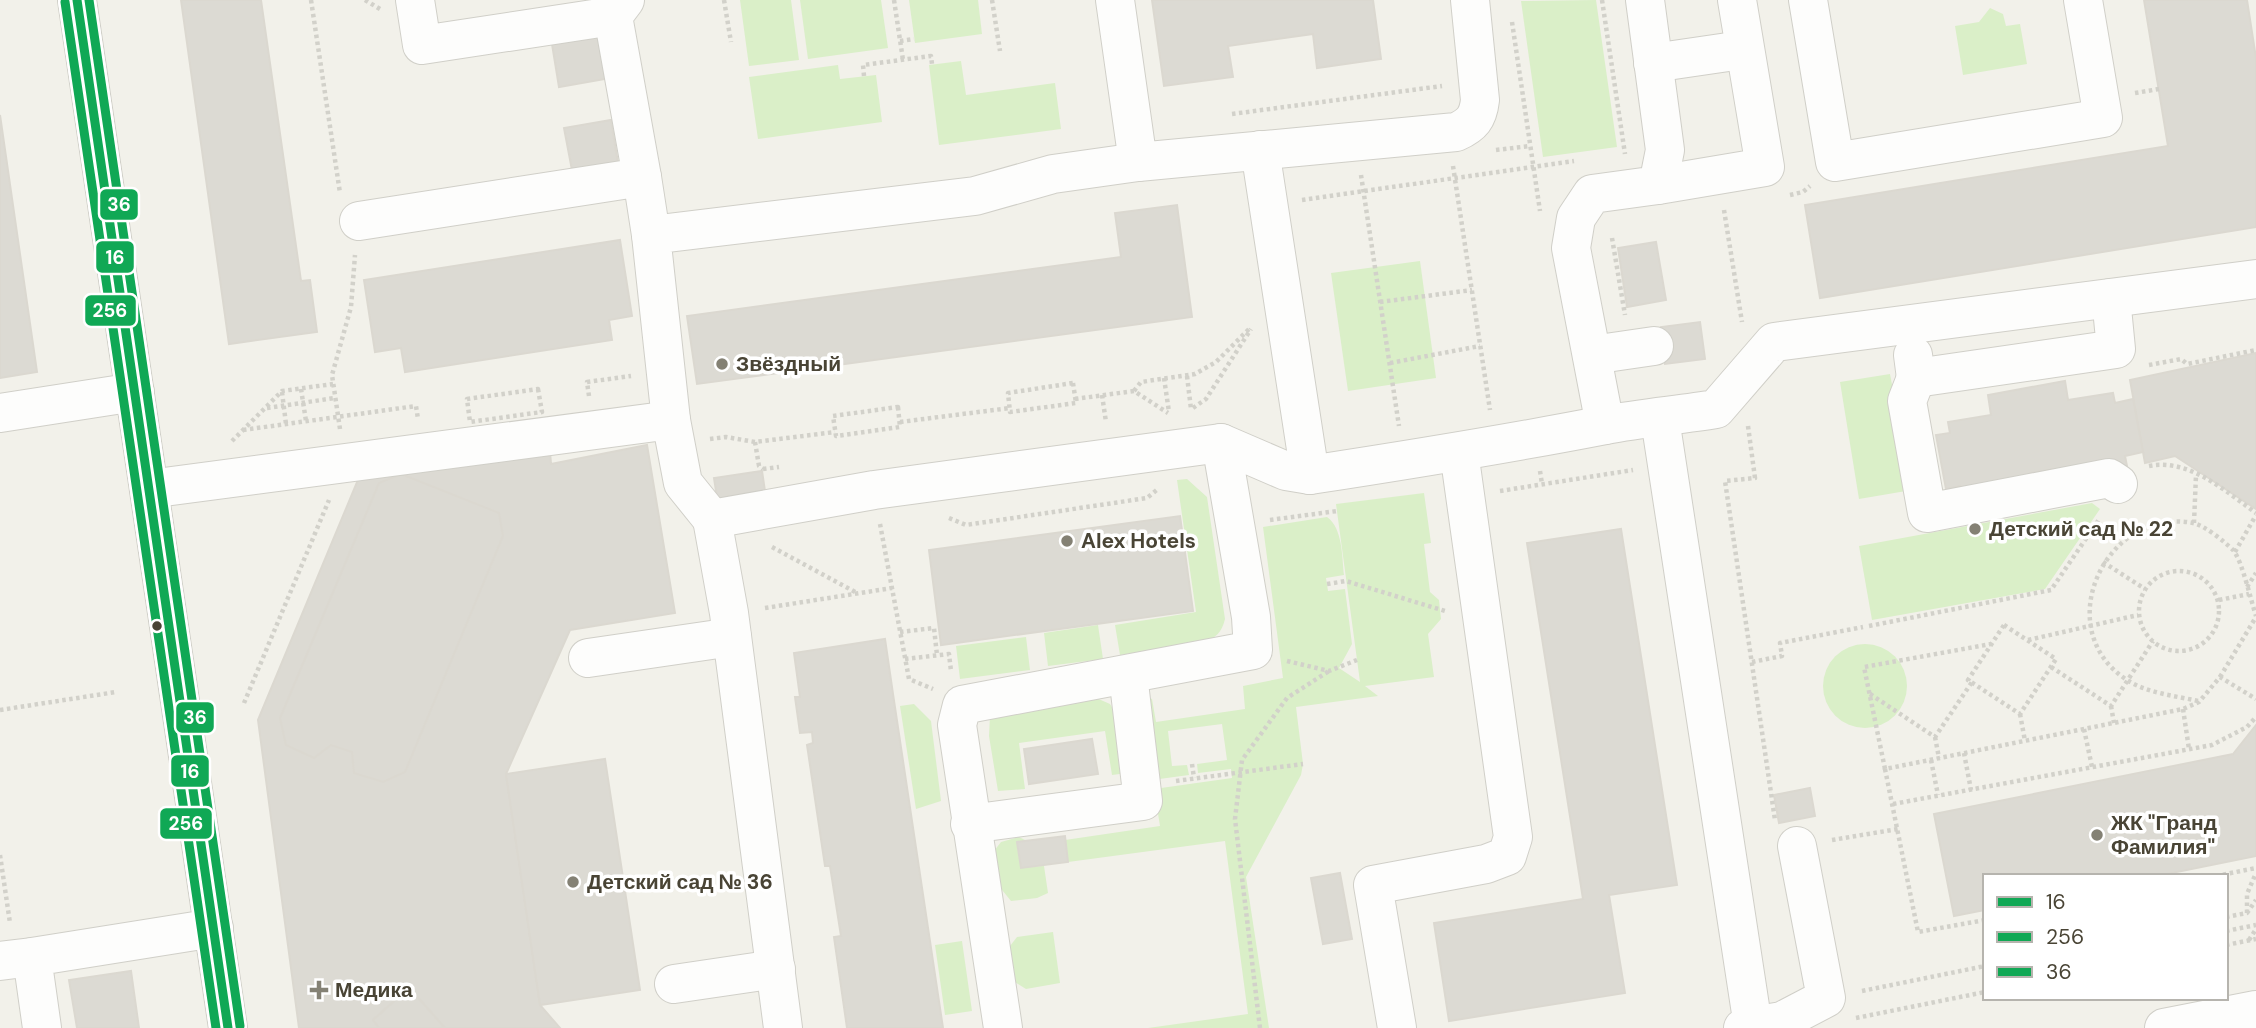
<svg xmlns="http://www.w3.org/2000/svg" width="2256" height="1028" viewBox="0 0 2256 1028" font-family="'DM Sans',sans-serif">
<rect width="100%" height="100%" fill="#f2f1ea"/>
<g fill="#daefc8">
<polygon points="740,0 791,0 799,60 749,66"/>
<polygon points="800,0 881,0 888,48 808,59"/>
<polygon points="909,0 978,0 982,34 915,43"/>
<polygon points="1596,0 1617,147 1543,157 1521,1"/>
<polygon points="1990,8 2003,14 2006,26 2020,24 2027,64 1963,75 1955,26 1979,22"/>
<polygon points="961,61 966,95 1055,83 1061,129 939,145 929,65"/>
<polygon points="838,65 840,79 876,75 882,122 758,139 749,77"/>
<polygon points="1420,261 1436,378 1348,391 1331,273"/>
<polygon points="1890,374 1912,490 1859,499 1840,382"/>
<path d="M 1187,479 L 1207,497 L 1225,619 C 1222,632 1216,638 1203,642 L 1120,655 L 1115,625 L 1196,612 L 1177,480 Z"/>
<path d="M 1424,493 L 1431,543 L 1424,544 L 1430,592 L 1439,600 L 1441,619 L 1428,634 L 1434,677 L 1365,686 L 1378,696 L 1296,707 L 1303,764 L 1301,775 L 1246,877 L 1269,1028 L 1148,1028 L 1248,1014 L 1225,841 L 1068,862 L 1065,840 L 1160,826 L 1154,789 L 1232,778 L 1231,769 L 1198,773 L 1197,764 L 1227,760 L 1222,724 L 1168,731 L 1172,766 L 1187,765 L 1189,775 L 1152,780 L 1145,696 L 1152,699 L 1156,722 L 1245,709 L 1243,686 L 1283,678 L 1263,527 L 1327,517 C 1343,528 1342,558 1344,575 L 1326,578 L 1328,591 L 1345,589 L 1352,644 L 1339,668 L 1360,682 L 1336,504 Z"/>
<polygon points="2092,503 2100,509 2045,589 1872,620 1859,546"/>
<polygon points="1098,625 1103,659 1048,666 1044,633"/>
<polygon points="1026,637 1030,670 960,679 956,646"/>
<circle cx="1865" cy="686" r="42"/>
<polygon points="1094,697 1110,704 1119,719 1127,773 1112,775 1105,731 1019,743 1025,789 998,791 989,736 990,716"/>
<polygon points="914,704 931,721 941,801 916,809 900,706"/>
<polygon points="1019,837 1027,841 1017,842 1021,867 1044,866 1048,893 1037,898 1011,901 998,885 994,851 1001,842"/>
<polygon points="1053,932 1060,983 1026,989 1013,981 1010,946 1017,937"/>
<polygon points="962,941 972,1011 945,1015 935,945"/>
</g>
<g fill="#dcdad3" stroke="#dbd8d0" stroke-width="2">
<polygon points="181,0 261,0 301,281 310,280 317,332 229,344"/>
<polygon points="1152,0 1373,0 1381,59 1317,68 1313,34 1228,46 1233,77 1164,86"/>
<polygon points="2144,0 2247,0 2256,58 2256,227 1820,298 1805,205 2168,146"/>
<polygon points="598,37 605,79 559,87 552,44"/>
<polygon points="0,115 37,372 0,378"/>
<polygon points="611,120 618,163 572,170 564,128"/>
<polygon points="1177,205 1192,317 697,384 687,316 1121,257 1115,213"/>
<polygon points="620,240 632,316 609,320 612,340 405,372 401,348 375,352 364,280"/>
<polygon points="1656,242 1666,300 1627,307 1618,248"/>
<polygon points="1700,322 1705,359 1665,364 1661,327"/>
<polygon points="2256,353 2256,509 2175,456 2145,463 2130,380"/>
<polygon points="2065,381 2068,400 2113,393 2115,403 2133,399 2143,452 2125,456 2127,466 2058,478 2056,469 2030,473 2032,484 1962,496 1960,486 1946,489 1936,435 1950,433 1948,422 1991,415 1988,395"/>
<polygon points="549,438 551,464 647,445 675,613 570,630 506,774 540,1005 560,1028 299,1028 258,720 365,463"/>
<polygon points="762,471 766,498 718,504 714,478"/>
<polygon points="401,474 499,513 503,536 405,772 383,782 354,773 352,752 331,745 314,758 286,745 280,718 379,483"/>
<polygon points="1180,516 1193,611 941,645 929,550"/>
<polygon points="1621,529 1677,885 1609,895 1625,993 1449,1021 1434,923 1583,899 1527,543"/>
<polygon points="885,639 893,694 943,1028 847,1028 834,937 841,936 830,866 825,866 807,745 813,743 812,732 800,733 795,697 800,697 794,653"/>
<polygon points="2256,725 2256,856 2157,876 1985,876 1985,910 1954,916 1934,814 2233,754"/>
<polygon points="1092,739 1098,774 1029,784 1024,749"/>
<polygon points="605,759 640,990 540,1005 506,774"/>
<polygon points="1810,788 1815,816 1779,823 1774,795"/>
<polygon points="1065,836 1068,862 1021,868 1017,842"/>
<polygon points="1340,873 1352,939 1323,944 1311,878"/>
<polygon points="131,971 139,1028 77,1028 69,980"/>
<polygon points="403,993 414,993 445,1028 379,1028 373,1020"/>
</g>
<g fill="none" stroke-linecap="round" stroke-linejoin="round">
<defs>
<g id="minor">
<polyline points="77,0 228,1028"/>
<polyline points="415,0 422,45 613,16"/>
<polyline points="625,0 613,16 642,177"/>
<path d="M 1115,0 L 1138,162 L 1456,132 C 1472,125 1478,118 1480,100 L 1470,0"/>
<polyline points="1808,0 1835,162 2103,118 2083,0"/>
<polyline points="1653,63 1735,51"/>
<polyline points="1260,150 1310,475"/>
<polyline points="1658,185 1765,167 1737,0"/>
<polyline points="359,221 642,177 651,235"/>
<polyline points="1592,355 1654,346"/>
<polyline points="1913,355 1916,378 2116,349 2111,298"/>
<polyline points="1916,378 1907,401 1927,513 2109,478 2118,484"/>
<polyline points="0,413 135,392"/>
<polyline points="1660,419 1753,1026 1743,1028"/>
<polyline points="671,420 651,235 975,196 1053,174 1138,162"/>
<polyline points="1605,425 1571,248 1576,218 1592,194 1658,185 1665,150 1645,0"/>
<polyline points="149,489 671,420 683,483 712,519"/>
<polyline points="588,658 732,637"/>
<polyline points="970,824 1143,801 1128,675"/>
<polyline points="0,961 32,957"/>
<polyline points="674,984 776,969"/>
<polyline points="1753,1026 1782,1021 1826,998 1797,846"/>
<polyline points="42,1028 32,957 214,928"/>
<polyline points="783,1028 729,613 712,519 874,490 1221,443"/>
<path d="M 1003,1028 L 957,725 L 962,705 L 1253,650 L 1251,617 L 1221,443 L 1286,471 L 1310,475 C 1408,460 1507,444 1605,425 C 1641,418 1679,415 1716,409 L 1774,342 L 2256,279"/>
<polyline points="1397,1028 1373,885 1486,864 1507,856 1513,837 1459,452"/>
<polyline points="2164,1028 2256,1010"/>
</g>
</defs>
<use href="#minor" stroke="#d0cfc8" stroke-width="40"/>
<g stroke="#d2d1ca" stroke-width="4.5" stroke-dasharray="3.5 3.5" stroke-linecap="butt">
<polyline points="311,0 340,193"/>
<polyline points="365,0 380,9"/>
<polyline points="724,0 731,42"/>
<polyline points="894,0 903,60"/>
<polyline points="992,0 1000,51"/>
<polyline points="1602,0 1625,154"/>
<polyline points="1512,22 1540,211"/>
<polyline points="900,41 914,39"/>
<polyline points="864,76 863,65 931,56 932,64"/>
<polyline points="2135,93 2159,89"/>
<polyline points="1232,114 1442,86"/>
<polyline points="1496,150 1530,146"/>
<polyline points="1453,166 1490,410"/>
<polyline points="1361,175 1399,426"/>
<polyline points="1790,195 1803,192 1810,186"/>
<polyline points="1302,200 1574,161"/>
<polyline points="1724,210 1742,322"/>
<polyline points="1612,238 1625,315"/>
<polyline points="1380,302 1472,290"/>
<polyline points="1390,363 1480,346"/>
<polyline points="2149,365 2181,359 2187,364 2256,350"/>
<polyline points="1187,376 1191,409"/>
<polyline points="1164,378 1169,412"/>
<polygon points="1073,383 1076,403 1010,412 1008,393"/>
<polyline points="301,389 306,421"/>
<polygon points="538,389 542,412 470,422 467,399"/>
<polyline points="1134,391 1141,382 1195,374 1216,362 1251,327"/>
<polyline points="282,392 286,424"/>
<polyline points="1102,395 1106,422"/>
<polyline points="589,396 587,382 631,376"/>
<polyline points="1075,399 1134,391 1168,413"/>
<polygon points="898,407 900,427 836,436 833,416"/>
<polyline points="267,408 335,398"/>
<polyline points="1193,408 1206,399 1251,329"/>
<polyline points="900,422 1010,408"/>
<polyline points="1748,426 1755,478 1725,481 1775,820"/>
<polyline points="340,429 332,375 351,307 355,255"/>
<polyline points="243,430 416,406 418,419"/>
<polyline points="710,439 726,437 755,442 835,432"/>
<polyline points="232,441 282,391 333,384"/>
<polyline points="755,442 759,466 763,469"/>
<path d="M 2149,466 C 2189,458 2225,491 2256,513"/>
<polyline points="763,469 779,467"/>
<polyline points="1540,471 1542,484"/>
<polyline points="1500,491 1633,470"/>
<polyline points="949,518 966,525 1147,498 1158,489"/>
<polyline points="1270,520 1337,511"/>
<polyline points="2194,523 2196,475"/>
<polyline points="880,524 909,679 933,689"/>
<polyline points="772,547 857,593"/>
<polyline points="2235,552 2256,515"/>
<polyline points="2103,562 2145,589"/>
<circle cx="2179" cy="611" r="40"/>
<polyline points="1327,584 1346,581 1445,611"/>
<polyline points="2247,587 2256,573"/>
<polyline points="2219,600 2249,594"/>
<polyline points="765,608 892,588"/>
<polygon points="2004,625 2056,659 2020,714 1968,680"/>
<polyline points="1869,626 2051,590 2100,518"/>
<polyline points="900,632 934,628 937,655"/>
<polyline points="2028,640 2138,615"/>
<polyline points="905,659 949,654 951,671"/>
<polyline points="1287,661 1329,671 1357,660"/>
<polyline points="1752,662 1782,656 1780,643 1863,627"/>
<polyline points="2051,667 2111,706 2153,641"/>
<polyline points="2220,677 2256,617"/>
<polyline points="1870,694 1935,737 1972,682"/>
<path d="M 2198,701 C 2176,696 2147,693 2127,680 C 2048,629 2106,506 2193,523 C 2204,525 2225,542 2233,550 C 2242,560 2251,601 2256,616"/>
<polyline points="244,703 329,500"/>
<polyline points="2111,706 2114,723"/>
<polyline points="2183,709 2189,749"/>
<polyline points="0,710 116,692"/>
<polyline points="2020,714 2025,741"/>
<polyline points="2084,729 2092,767"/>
<polyline points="1935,737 1939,758"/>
<polyline points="1964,753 1971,790"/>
<polyline points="1931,760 1938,795"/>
<polyline points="1192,764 1194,778"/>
<polyline points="1885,769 1864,667 1991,644"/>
<polyline points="1176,781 1303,764"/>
<polyline points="1893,804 2212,745 2247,727 2256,717"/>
<polyline points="1832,840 1898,829"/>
<polyline points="0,855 10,923"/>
<polyline points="2216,876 2256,868"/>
<polyline points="2247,913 2247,894 2256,873"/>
<polyline points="2226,917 2247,913 2256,900"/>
<polyline points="1985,920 1918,932 1885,769 2183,709 2199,702 2220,677 2256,699"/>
<polyline points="2226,931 2256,925"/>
<polyline points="2249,940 2256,929"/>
<polyline points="2226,945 2256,939"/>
<polyline points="1862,991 1985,966"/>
<polyline points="1856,1018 1985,992"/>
<polyline points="1260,1028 1235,819 1242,760 1287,698 1329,671"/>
</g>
<use href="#minor" stroke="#fdfdfc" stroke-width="38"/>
<defs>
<polyline id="bus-1" points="77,0 228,1028"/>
<polyline id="bus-2" points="65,2 216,1028"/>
<polyline id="bus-3" points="89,0 240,1026"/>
</defs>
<use href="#bus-1" stroke="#fff" stroke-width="14"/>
<use href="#bus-2" stroke="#fff" stroke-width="14"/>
<use href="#bus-3" stroke="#fff" stroke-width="14"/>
<use href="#bus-1" stroke="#10a855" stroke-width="9"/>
<use href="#bus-2" stroke="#10a855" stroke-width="9"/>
<use href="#bus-3" stroke="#10a855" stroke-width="9"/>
</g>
<g fill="#848174" stroke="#fff" stroke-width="2.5">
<circle cx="722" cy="364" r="7"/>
<circle cx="1975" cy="529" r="7"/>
<circle cx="1067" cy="541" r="7"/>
<circle cx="2097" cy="835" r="7"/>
<circle cx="573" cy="882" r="7"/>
<path d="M315.5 979.5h7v7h7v7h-7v7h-7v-7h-7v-7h7z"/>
</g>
<circle fill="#494435" stroke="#fff" stroke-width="2.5" cx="157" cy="626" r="6"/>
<g text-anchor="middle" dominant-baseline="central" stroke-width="7" stroke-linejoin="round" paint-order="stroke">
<g font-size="21" font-weight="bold" fill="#494435" stroke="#fff" text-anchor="start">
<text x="736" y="364">Звёздный</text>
<text x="1989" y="529">Детский сад № 22</text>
<text x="1081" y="541">Alex Hotels</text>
<text x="2111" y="823">ЖК "Гранд<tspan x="2111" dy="24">Фамилия"</tspan></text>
<text x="587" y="882">Детский сад № 36</text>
<text x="335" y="990">Медика</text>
</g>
</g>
<g stroke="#fff" stroke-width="2.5">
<rect x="99" y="188" width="40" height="33" rx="7" fill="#10a855"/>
<rect x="95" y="240" width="40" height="34" rx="7" fill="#10a855"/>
<rect x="84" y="294" width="53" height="33" rx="7" fill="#10a855"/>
<rect x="175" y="701" width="40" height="33" rx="7" fill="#10a855"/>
<rect x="170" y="754" width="40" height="34" rx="7" fill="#10a855"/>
<rect x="159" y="807" width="54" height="33" rx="7" fill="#10a855"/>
</g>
<g font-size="19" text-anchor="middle" font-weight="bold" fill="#fff">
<text x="119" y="211">36</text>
<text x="115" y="264">16</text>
<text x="110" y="317">256</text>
<text x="195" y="724">36</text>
<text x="190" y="778">16</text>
<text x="186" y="830">256</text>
</g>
<rect x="1983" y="874" width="245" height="126" fill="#ffffff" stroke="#b6b4ae" stroke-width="2"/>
<rect x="1997" y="897" width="35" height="10" fill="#10a855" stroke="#b6b4ae" stroke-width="2"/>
<text x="2046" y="909" font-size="21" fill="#494435">16</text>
<rect x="1997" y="932" width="35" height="10" fill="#10a855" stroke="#b6b4ae" stroke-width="2"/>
<text x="2046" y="944" font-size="21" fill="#494435">256</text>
<rect x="1997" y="967" width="35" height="10" fill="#10a855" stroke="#b6b4ae" stroke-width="2"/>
<text x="2046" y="979" font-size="21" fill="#494435">36</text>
</svg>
